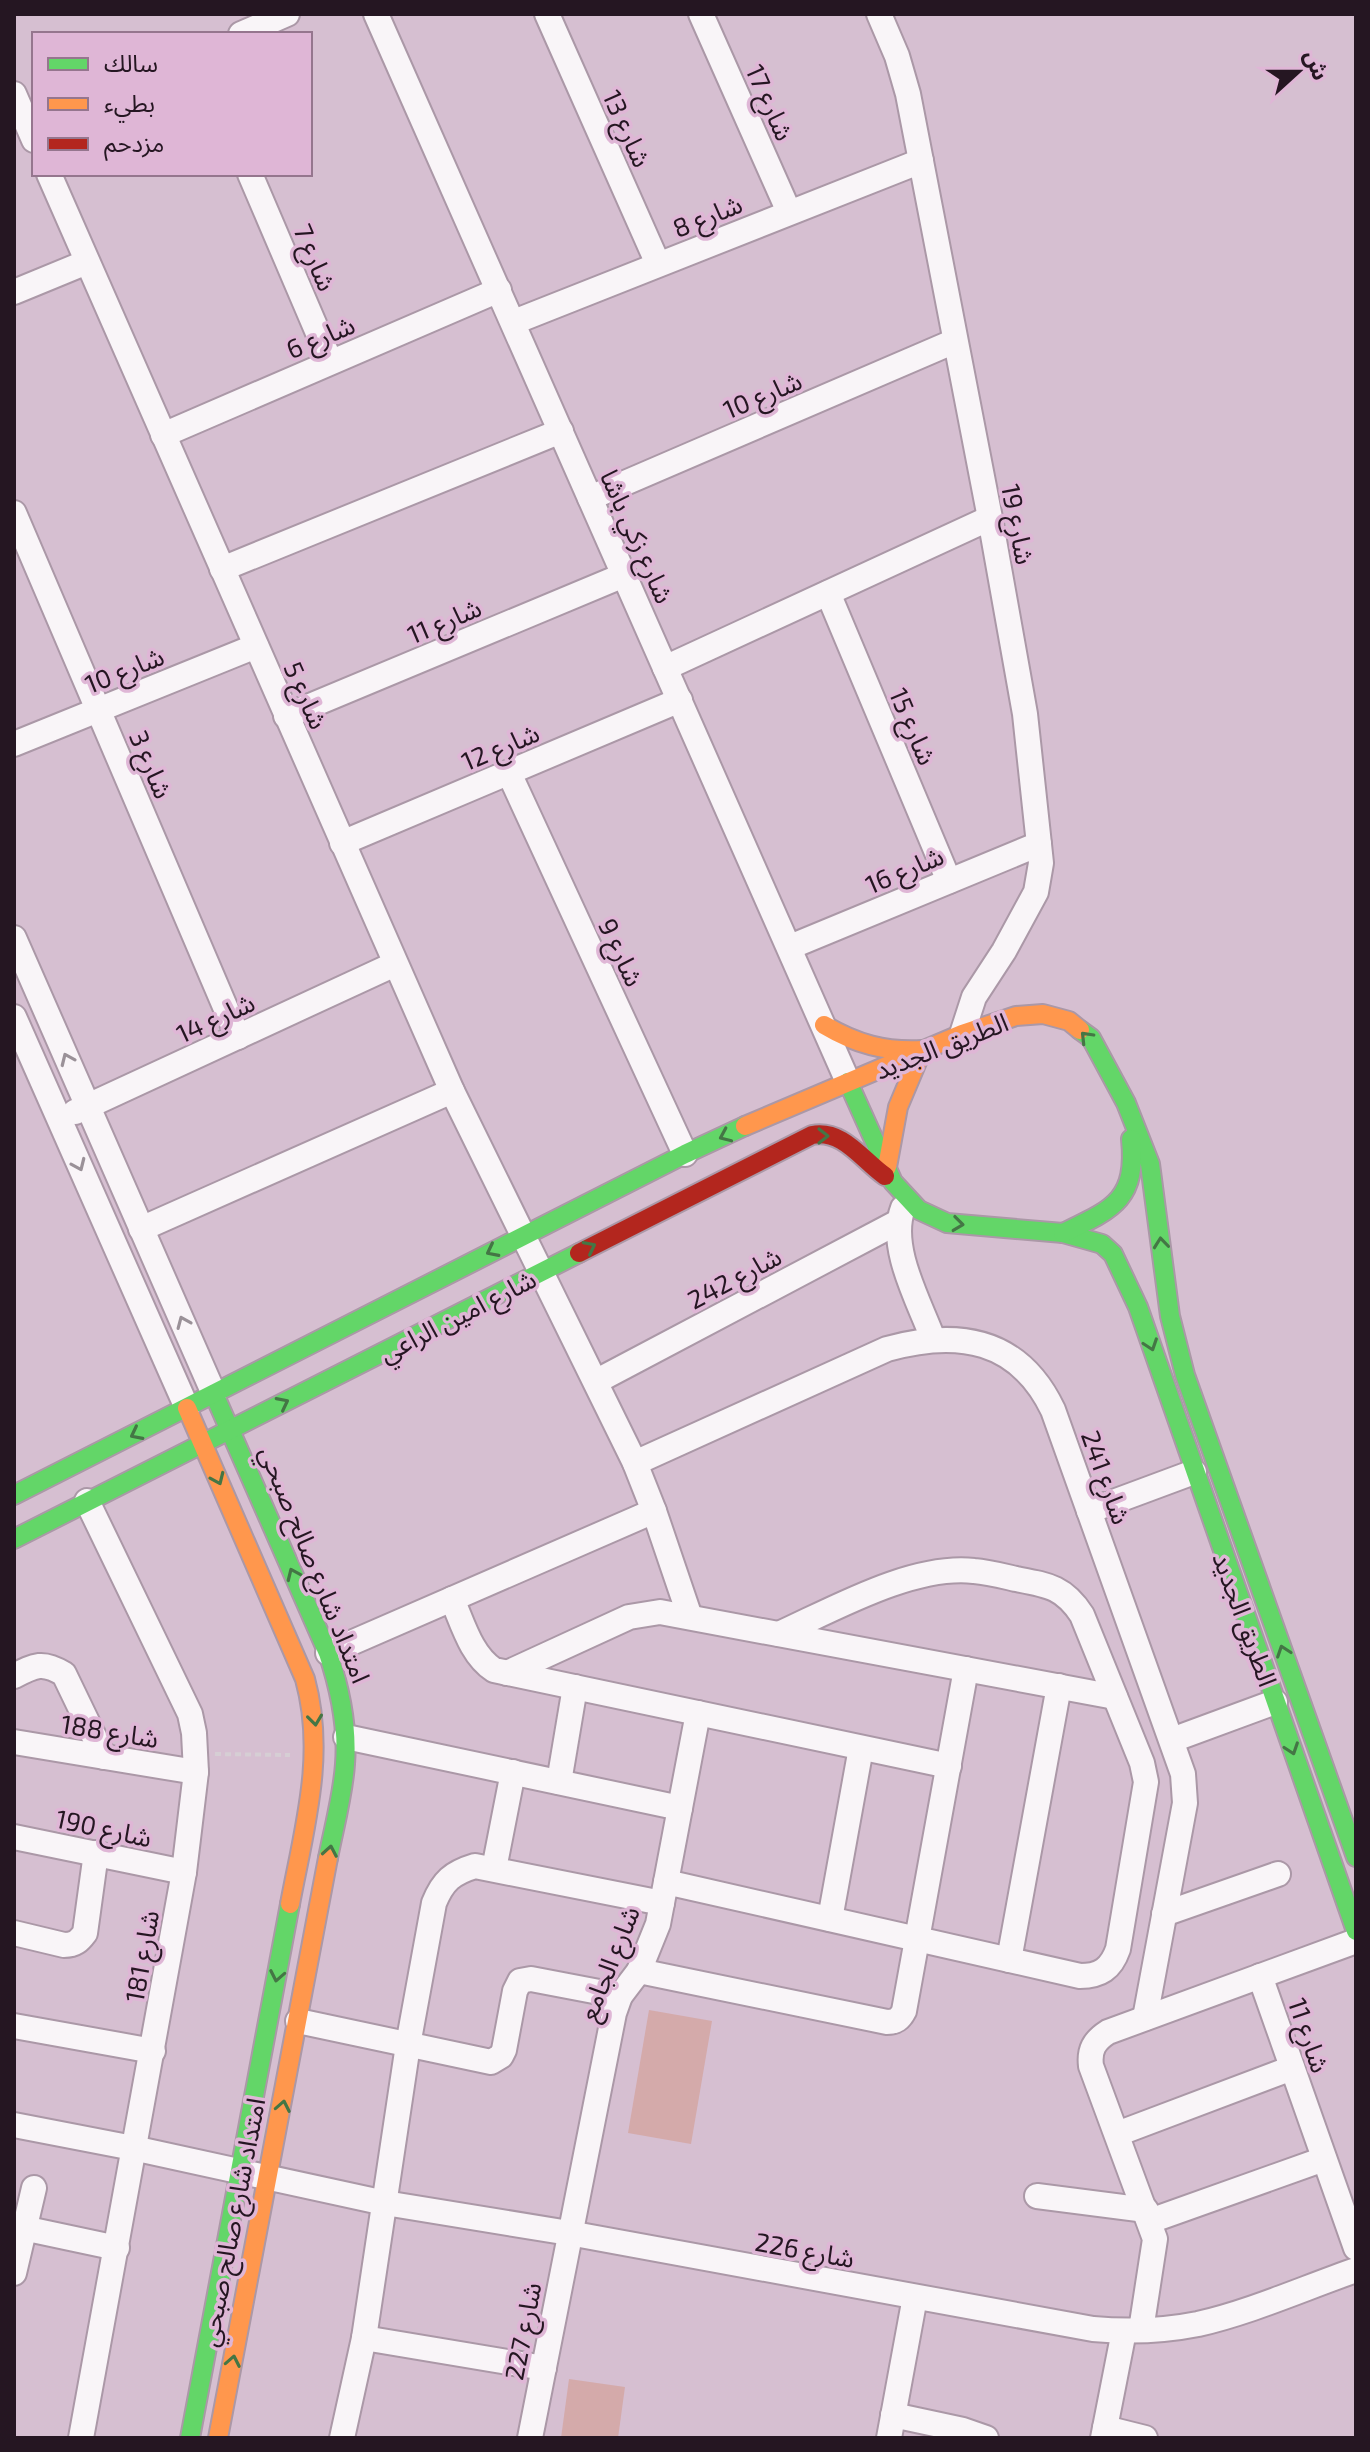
<svg xmlns="http://www.w3.org/2000/svg" width="1370" height="2452" viewBox="0 0 1370 2452" font-family="'Exo 2','Noto Sans Arabic',sans-serif">
<rect width="100%" height="100%" fill="#d6bfd1"/>
<g fill="#d4aaaa">
<polygon points="649,2010 712,2021 691,2144 628,2133"/>
<polygon points="569,2379 625,2387 618,2438 561,2438"/>
</g>
<g fill="none" stroke-linecap="round" stroke-linejoin="round">
<defs>
<g id="street">
<polyline points="376,14 848,1082"/>
<polyline points="547,14 658,264"/>
<polyline points="701,14 789,212"/>
<polyline points="879,14 897,56 908,94 990,518 1025,714 1041,863 1036,892 1004,951 974,997 962,1034"/>
<polyline points="241,34 287,14"/>
<polyline points="14,94 34,140"/>
<polyline points="49,174 452,1091 635,1463 654,1511 690,1617"/>
<polyline points="250,174 330,361"/>
<polyline points="14,292 87,262"/>
<polyline points="514,322 921,161"/>
<polyline points="163,435 499,290"/>
<polyline points="590,498 955,341"/>
<polyline points="14,513 238,1037"/>
<polyline points="222,569 561,431"/>
<polyline points="828,593 949,881"/>
<polyline points="665,668 990,518"/>
<polyline points="286,716 624,575"/>
<polyline points="14,744 256,646"/>
<polyline points="509,773 685,1154"/>
<polyline points="342,843 680,700"/>
<polyline points="14,938 214,1394"/>
<polyline points="790,947 1039,844"/>
<polyline points="14,1017 187,1408"/>
<polyline points="75,1112 395,964"/>
<path d="M 903,1208 C 888,1247 919,1301 933,1339"/>
<polyline points="141,1229 452,1091"/>
<polyline points="597,1381 898,1222"/>
<path d="M 635,1463 L 887,1349 C 958,1329 1019,1339 1053,1410 L 1183,1774 L 1185,1803 L 1145,2018"/>
<polyline points="1089,1511 1194,1472"/>
<path d="M 452,1599 C 463,1624 471,1655 494,1670 L 949,1766"/>
<polyline points="328,1653 654,1511"/>
<polyline points="507,1673 629,1617 660,1612 1115,1697"/>
<path d="M 14,1676 C 35,1665 43,1661 64,1674 L 104,1757"/>
<polyline points="346,1737 680,1808"/>
<polyline points="1172,1740 1275,1702"/>
<polyline points="14,1742 196,1772"/>
<polyline points="559,1782 575,1687"/>
<polyline points="14,1837 184,1872"/>
<polyline points="494,1869 513,1772"/>
<path d="M 666,1882 L 1080,1976 C 1100,1976 1111,1969 1118,1949 L 1146,1782 L 1142,1763 L 1082,1615 C 1064,1587 1048,1585 1016,1579 C 1003,1576 988,1572 974,1571 C 913,1564 834,1609 779,1634"/>
<polyline points="1164,1914 1278,1874"/>
<polyline points="830,1919 861,1748"/>
<path d="M 14,1933 L 64,1945 C 75,1945 79,1941 85,1933 L 96,1853"/>
<polyline points="1009,1960 1059,1686"/>
<path d="M 639,1971 L 887,2022 C 896,2022 900,2019 904,2011 L 966,1669"/>
<polyline points="1260,1976 1356,2248"/>
<polyline points="298,2021 491,2062 501,2056 504,2050 515,1991 520,1981 531,1979 620,1996"/>
<polyline points="14,2026 153,2051"/>
<path d="M 14,2125 L 133,2148 L 385,2203 L 569,2233 L 1093,2329 C 1128,2332 1163,2331 1198,2324 C 1251,2312 1304,2288 1356,2270"/>
<polyline points="1117,2134 1292,2068"/>
<polyline points="1037,2196 1146,2210"/>
<polyline points="1150,2221 1324,2159"/>
<polyline points="23,2228 117,2248"/>
<polyline points="14,2273 34,2188"/>
<path d="M 1141,2330 L 1155,2239 L 1091,2066 C 1089,2050 1094,2041 1108,2032 L 1356,1941"/>
<polyline points="364,2338 544,2368"/>
<polyline points="893,2415 963,2430 986,2438"/>
<polyline points="1105,2428 1145,2438"/>
<polyline points="81,2438 184,1872 196,1772 194,1733 190,1714 87,1501"/>
<path d="M 342,2438 L 364,2338 L 408,2045 L 434,1903 C 443,1881 452,1873 475,1866 L 662,1903"/>
<polyline points="530,2438 614,2013 620,1996 639,1971 658,1924 698,1713"/>
<polyline points="889,2438 915,2297"/>
<polyline points="1103,2438 1124,2331"/>
</g>
<g id="fast">
<polyline points="1080,1030 1091,1038 1126,1103 1150,1164 1170,1316 1185,1375 1356,1857"/>
<polyline points="848,1082 893,1182 919,1210 947,1223 1063,1233 1102,1244 1113,1254 1138,1307 1356,1931"/>
<path d="M 1063,1233 C 1113,1209 1137,1200 1131,1139"/>
<path d="M 214,1394 L 328,1653 C 340,1689 348,1726 345,1764 C 343,1795 334,1827 328,1858"/>
<polyline points="14,1495 685,1154 745,1126"/>
<polyline points="14,1539 579,1253"/>
<polyline points="190,2438 290,1904"/>
</g>
<g id="slow">
<path d="M 824,1025 C 856,1044 885,1052 922,1050 L 898,1107 L 887,1167"/>
<polyline points="745,1126 962,1034 1016,1016 1043,1014 1069,1021 1080,1030"/>
<path d="M 187,1408 L 305,1679 C 326,1755 304,1829 290,1904"/>
<polyline points="218,2438 328,1858"/>
</g>
<path id="jam" d="M 579,1253 L 812,1135 C 843,1129 862,1160 885,1176"/>
</defs>
<use href="#street" stroke="#ab98a7" stroke-width="28"/>
<use href="#fast" stroke="#ab98a7" stroke-width="22"/>
<use href="#slow" stroke="#ab98a7" stroke-width="22"/>
<use href="#jam" stroke="#ab98a7" stroke-width="22"/>
<polyline stroke="#d6ced4" stroke-width="4" stroke-dasharray="6 4" stroke-linecap="butt" points="215,1754 290,1755"/>
<use href="#street" stroke="#f9f5f8" stroke-width="24"/>
<use href="#fast" stroke="#63d668" stroke-width="18"/>
<use href="#slow" stroke="#ff974d" stroke-width="18"/>
<use href="#jam" stroke="#b3261e" stroke-width="18"/>
</g>
<defs><path id="oneway-chevron" d="M-2-3.5L2.5 0L-2 3.5" fill="none" stroke-width="1.6" stroke-linecap="round" stroke-linejoin="round" transform="scale(2)"/></defs>
<g stroke="#447645">
<use href="#oneway-chevron" transform="translate(1086 1037) rotate(-134)"/>
<use href="#oneway-chevron" transform="translate(725 1136) rotate(156)"/>
<use href="#oneway-chevron" transform="translate(823 1136)"/>
<use href="#oneway-chevron" transform="translate(958 1224) rotate(7)"/>
<use href="#oneway-chevron" transform="translate(1161 1243) rotate(-96)"/>
<use href="#oneway-chevron" transform="translate(590 1247) rotate(-27)"/>
<use href="#oneway-chevron" transform="translate(492 1251) rotate(153)"/>
<use href="#oneway-chevron" transform="translate(1151 1345) rotate(71)"/>
<use href="#oneway-chevron" transform="translate(283 1403) rotate(-27)"/>
<use href="#oneway-chevron" transform="translate(136 1434) rotate(153)"/>
<use href="#oneway-chevron" transform="translate(218 1479) rotate(66)"/>
<use href="#oneway-chevron" transform="translate(293 1574) rotate(-114)"/>
<use href="#oneway-chevron" transform="translate(1283 1651) rotate(-109)"/>
<use href="#oneway-chevron" transform="translate(315 1720) rotate(83)"/>
<use href="#oneway-chevron" transform="translate(1292 1749) rotate(71)"/>
<use href="#oneway-chevron" transform="translate(330 1851) rotate(-80)"/>
<use href="#oneway-chevron" transform="translate(277 1976) rotate(101)"/>
<use href="#oneway-chevron" transform="translate(283 2106) rotate(-79)"/>
<use href="#oneway-chevron" transform="translate(233 2361) rotate(-79)"/>
</g>
<g stroke="#9a9198">
<use href="#oneway-chevron" transform="translate(67 1059) rotate(-114)"/>
<use href="#oneway-chevron" transform="translate(79 1165) rotate(66)"/>
<use href="#oneway-chevron" transform="translate(183 1322) rotate(-113)"/>
</g>
<g text-anchor="middle" dominant-baseline="central" stroke-width="7" stroke-linejoin="round" paint-order="stroke">
<g font-size="26" fill="#251622" stroke="#dfb6d6">
<text transform="translate(771 102) rotate(66)">شارع 17</text>
<text transform="translate(628 128) rotate(66)">شارع 13</text>
<text transform="translate(707 215) rotate(-22)">شارع 8</text>
<text transform="translate(316 257) rotate(67)">شارع 7</text>
<text transform="translate(320 336) rotate(-23)">شارع 6</text>
<text transform="translate(762 394) rotate(-23)">شارع 10</text>
<text transform="translate(1019 524) rotate(79)">شارع 19</text>
<text transform="translate(638 536) rotate(66)">شارع زكي باشا</text>
<text transform="translate(444 620) rotate(-23)">شارع 11</text>
<text transform="translate(124 669) rotate(-22)">شارع 10</text>
<text transform="translate(307 695) rotate(66)">شارع 5</text>
<text transform="translate(914 726) rotate(67)">شارع 15</text>
<text transform="translate(500 746) rotate(-23)">شارع 12</text>
<text transform="translate(152 764) rotate(67)">شارع 3</text>
<text transform="translate(904 869) rotate(-23)">شارع 16</text>
<text transform="translate(622 952) rotate(65)">شارع 9</text>
<text transform="translate(215 1017) rotate(-25)">شارع 14</text>
<text transform="translate(941 1045) rotate(-21)">الطريق الجديد</text>
<text transform="translate(734 1277) rotate(-28)">شارع 242</text>
<text transform="translate(457 1315) rotate(-27)">شارع امين الراعي</text>
<text transform="translate(1107 1477) rotate(70)">شارع 241</text>
<text transform="translate(316 1564) rotate(68)">امتداد شارع صالح صبحي</text>
<text transform="translate(1246 1619) rotate(70)">الطريق الجديد</text>
<text transform="translate(110 1730) rotate(9)">شارع 188</text>
<text transform="translate(104 1827) rotate(12)">شارع 190</text>
<text transform="translate(141 1956) rotate(-80)">شارع 181</text>
<text transform="translate(608 1963) rotate(-68)">شارع الجامع</text>
<text transform="translate(1310 2035) rotate(71)">شارع 11</text>
<text transform="translate(231 2222) rotate(-79)">امتداد شارع صالح صبحي</text>
<text transform="translate(805 2249) rotate(10)">شارع 226</text>
<text transform="translate(522 2331) rotate(-79)">شارع 227</text>
</g>
</g>
<rect width="1370" height="2452" fill="none" stroke="#251622" stroke-width="32"/>
<rect x="32" y="32" width="280" height="144" fill="#dfb6d6" stroke="#95768e" stroke-width="2"/>
<rect x="48" y="58" width="40" height="12" fill="#63d668" stroke="#95768e" stroke-width="2"/>
<text x="104" y="72" font-size="24" fill="#251622">سالك</text>
<rect x="48" y="98" width="40" height="12" fill="#ff974d" stroke="#95768e" stroke-width="2"/>
<text x="104" y="112" font-size="24" fill="#251622">بطيء</text>
<rect x="48" y="138" width="40" height="12" fill="#b3261e" stroke="#95768e" stroke-width="2"/>
<text x="104" y="152" font-size="24" fill="#251622">مزدحم</text>
<g transform="translate(1298 72) rotate(69)" stroke="#dfb6d6" stroke-width="6" paint-order="stroke">
<path d="M0-6L14 30L0 20L-14 30Z" fill="#251622"/>
<text y="-12" font-size="22" font-weight="bold" text-anchor="middle" fill="#251622">ش</text>
</g>
</svg>
